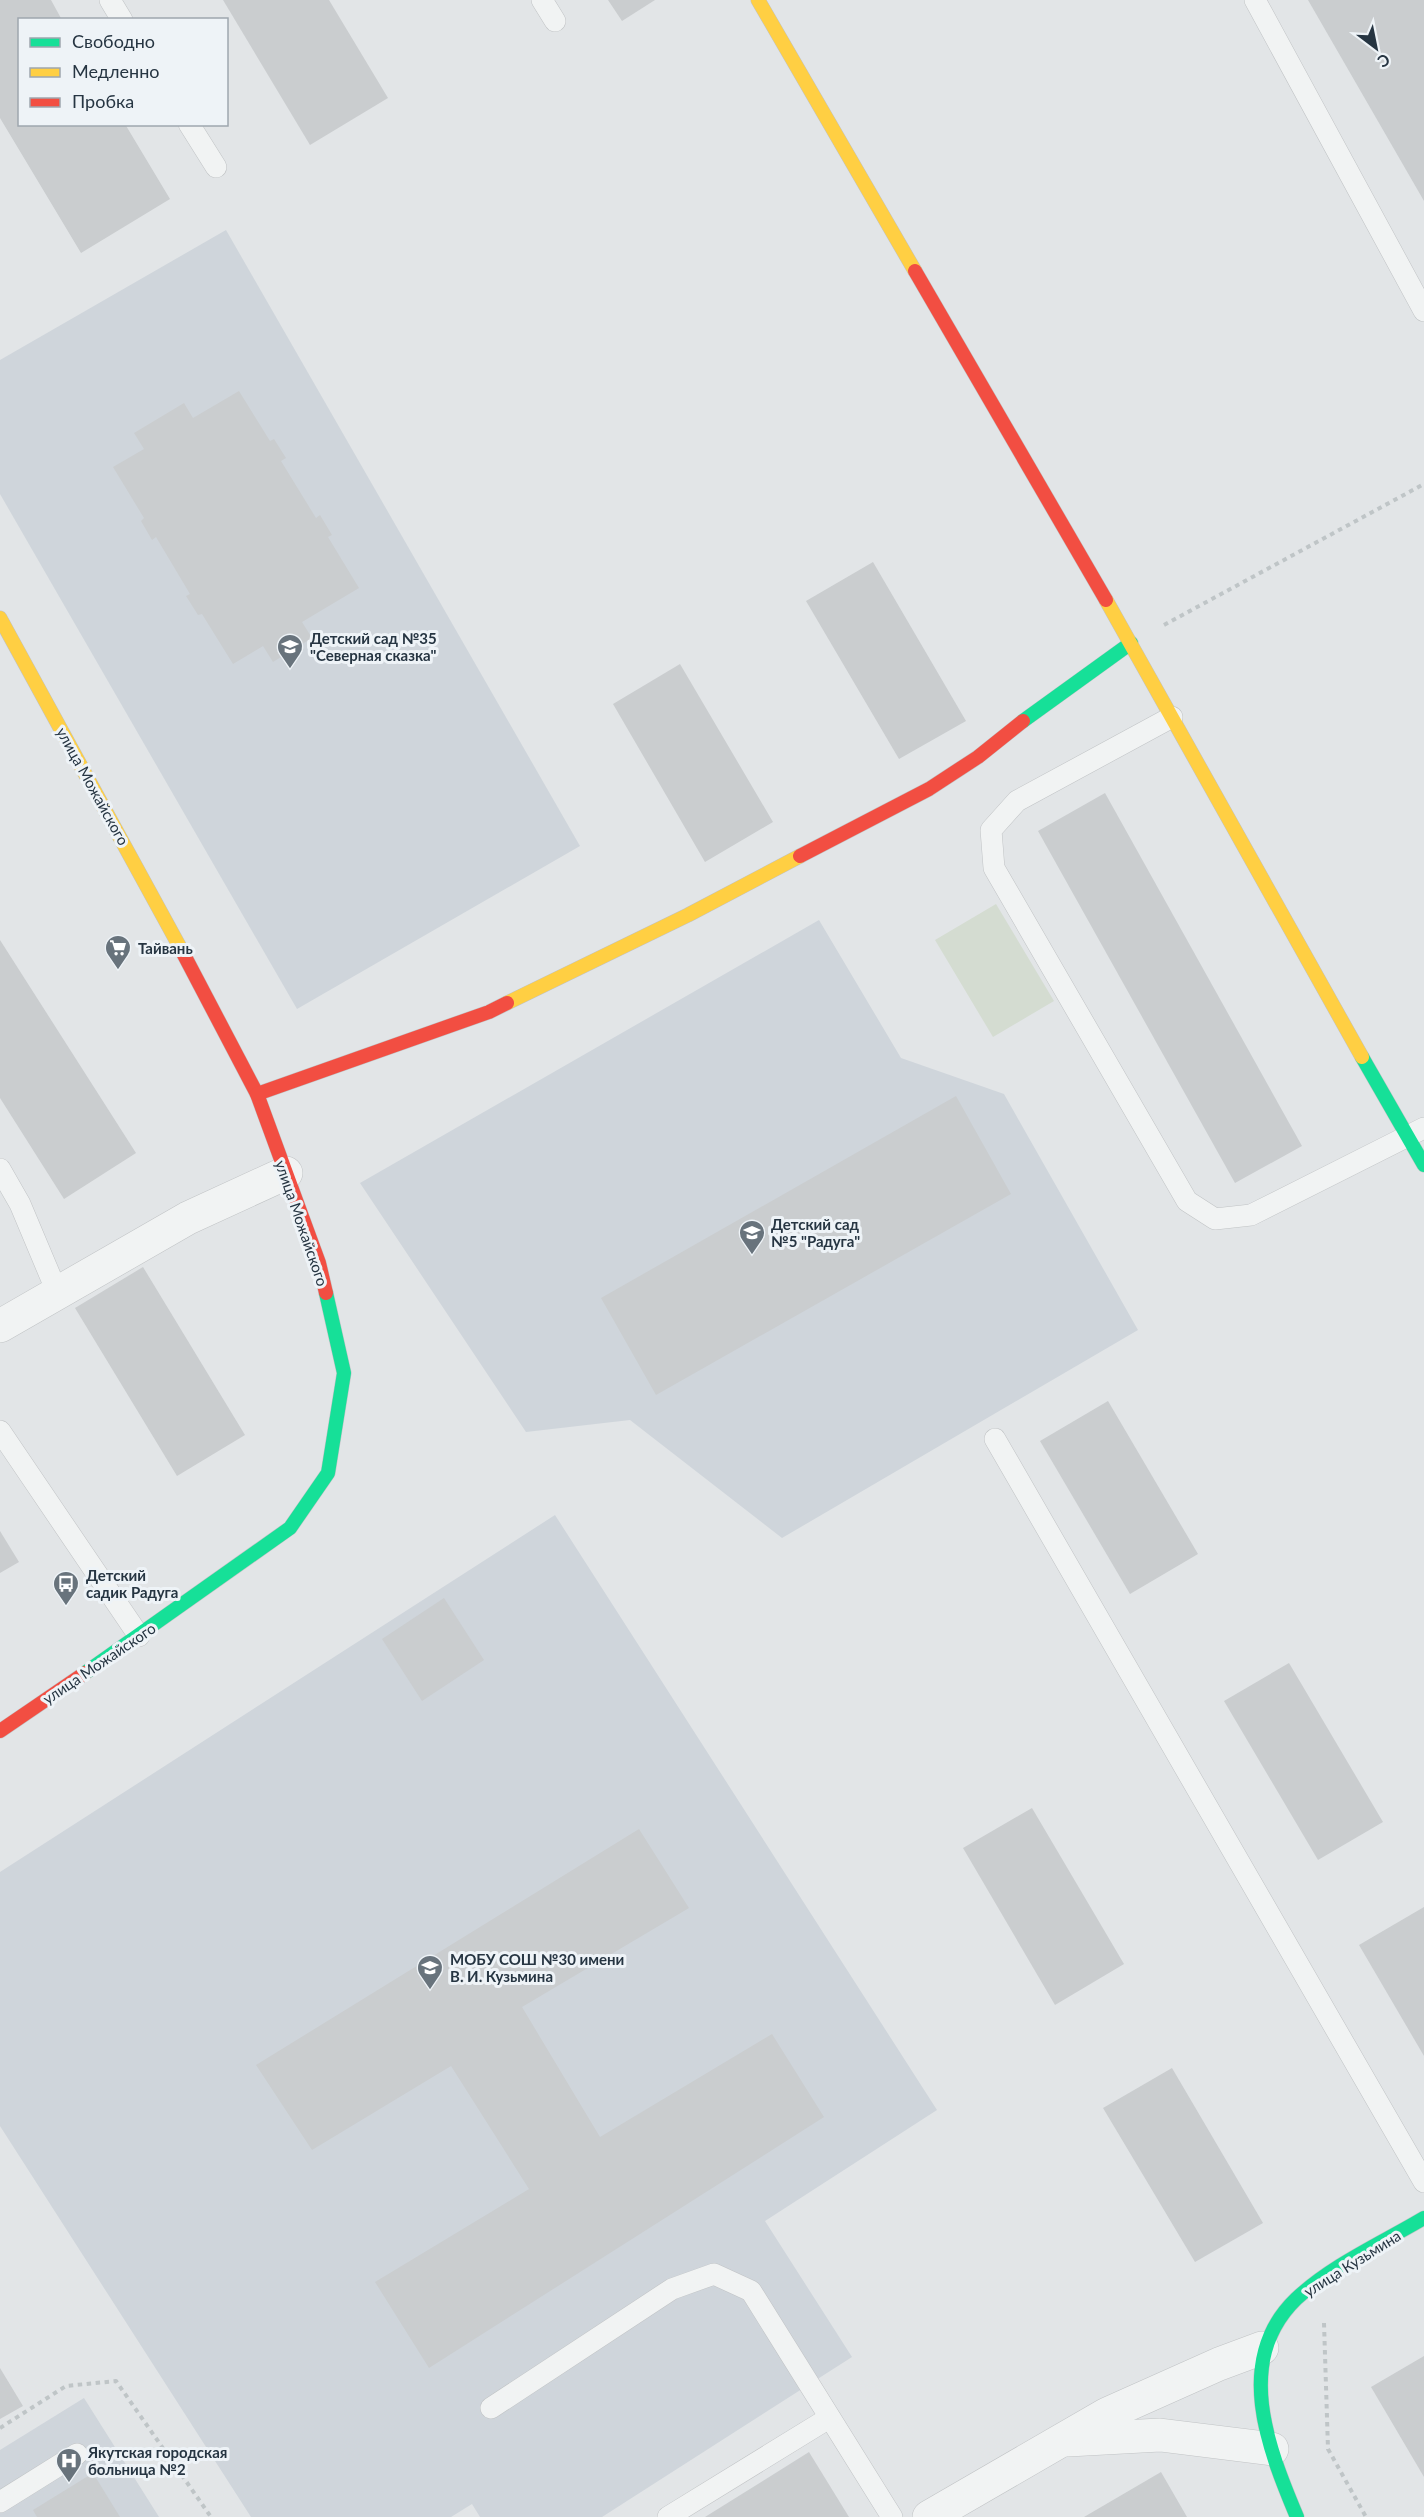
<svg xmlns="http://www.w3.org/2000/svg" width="1424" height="2517" viewBox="0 0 1424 2517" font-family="Lato,sans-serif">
<rect width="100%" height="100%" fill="#e2e5e7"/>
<g fill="#cfd5db">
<polygon points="226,230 580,846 297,1009 0,494 0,360"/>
<polygon points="819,920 901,1058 1004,1094 1138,1330 782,1538 630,1420 526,1432 360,1183"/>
<polygon points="555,1515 937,2110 765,2221 852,2357 602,2517 480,2517 472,2504 451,2517 251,2517 0,2126 0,1872"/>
<polygon points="84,2398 159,2517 0,2517 0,2450"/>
</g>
<polygon fill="#d4dcd1" points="996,904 1054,1001 993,1037 935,940"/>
<g fill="#cacdcf">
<polygon points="0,0 51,0 62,20 20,20 20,124 125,124 170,199 81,253 0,118"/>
<polygon points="223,0 329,0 388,98 310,145"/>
<polygon points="608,0 655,0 622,21"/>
<polygon points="1308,0 1424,0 1424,201"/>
<polygon points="239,391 270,441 274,439 286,458 281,461 316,518 320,515 332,535 328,537 359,588 302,622 312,638 273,662 263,646 233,664 202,614 198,615 186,596 190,594 156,537 152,540 141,521 144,518 113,467 144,449 134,433 184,403 193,418"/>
<polygon points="873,562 966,721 899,759 806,601"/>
<polygon points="680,664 773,822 705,862 613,704"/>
<polygon points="1105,793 1302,1146 1235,1183 1038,831"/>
<polygon points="0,940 136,1153 64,1199 0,1098"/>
<polygon points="956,1096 1011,1194 656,1395 601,1298"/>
<polygon points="143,1267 245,1435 177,1476 75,1308"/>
<polygon points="1108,1401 1198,1554 1130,1594 1040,1441"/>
<polygon points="0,1531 19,1562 0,1573"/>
<polygon points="444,1598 484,1660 422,1701 382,1639"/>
<polygon points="1289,1663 1383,1822 1318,1860 1224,1701"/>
<polygon points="1032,1808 1124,1964 1055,2005 963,1848"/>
<polygon points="639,1829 689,1908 522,2007 600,2137 772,2034 824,2117 429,2368 375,2282 529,2189 451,2066 312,2150 256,2065"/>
<polygon points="1424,1907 1424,2056 1359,1945"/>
<polygon points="1172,2068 1263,2223 1195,2262 1103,2108"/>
<polygon points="1424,2356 1424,2477 1371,2387"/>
<polygon points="0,2368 23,2406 0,2419"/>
<polygon points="809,2452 849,2517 705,2517"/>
<polygon points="1161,2472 1187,2517 1084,2517"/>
<polygon points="93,2473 120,2517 37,2517 33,2510"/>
</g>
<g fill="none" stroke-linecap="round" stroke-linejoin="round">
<defs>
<g id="lane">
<polyline points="110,0 122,20"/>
<polyline points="542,0 555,21"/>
<polyline points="1255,0 1424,311"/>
<polyline points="189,124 216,167"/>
<polyline points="1172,717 1017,801 991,830 994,868 1187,1201 1215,1219 1251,1215 1424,1128"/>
<polyline points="0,1169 20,1204 57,1292"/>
<polyline points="0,1431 139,1636"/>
<polyline points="995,1439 1424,2182"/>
<polyline points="491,2408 672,2289 714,2274 751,2291 892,2517"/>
<polyline points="0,2502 77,2454"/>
<polyline points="668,2517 829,2418"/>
</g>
<g id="street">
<polyline points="0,1326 188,1218 286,1173"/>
<polyline points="1068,2440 1160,2435 1272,2449"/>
<polyline points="929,2517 1107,2414 1219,2364 1262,2348"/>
</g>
<g id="fast">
<polyline points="1023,721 1131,643"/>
<polyline points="1362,1057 1424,1165"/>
<polyline points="85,1673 290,1528 328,1473 344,1373 326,1293"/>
<path d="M 1297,2517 C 1268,2448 1233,2360 1296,2299 C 1332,2265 1382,2243 1424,2218"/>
</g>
<g id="slow">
<polyline points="758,0 915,271"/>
<polyline points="1106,600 1362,1057"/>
<polyline points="0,618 182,951"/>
<polyline points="507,1003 688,915 800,856"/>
</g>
<g id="jam">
<polyline points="915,271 1106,600"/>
<polyline points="800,856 929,789 978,757 1023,721"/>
<polyline points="182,951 257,1094 319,1263 326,1293"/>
<polyline points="257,1094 489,1012 507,1003"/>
<polyline points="0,1731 85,1673"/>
</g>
</defs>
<use href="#lane" stroke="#c0c3c5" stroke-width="22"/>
<use href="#street" stroke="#c0c3c5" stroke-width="34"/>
<use href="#fast" stroke="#c0c3c5" stroke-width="15"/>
<use href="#slow" stroke="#c0c3c5" stroke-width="15"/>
<use href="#jam" stroke="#c0c3c5" stroke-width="15"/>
<g stroke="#bfc5c7" stroke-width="4" stroke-dasharray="4.5 4.5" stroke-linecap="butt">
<polyline points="1164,625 1424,484"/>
<polyline points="1324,2323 1328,2449 1366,2517"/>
<polyline points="0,2428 66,2386 116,2381 211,2517"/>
</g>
<use href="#lane" stroke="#f1f3f3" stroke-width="21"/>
<use href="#street" stroke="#f1f3f3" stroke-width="33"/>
<use href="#fast" stroke="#16e098" stroke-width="14"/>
<use href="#slow" stroke="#ffcf43" stroke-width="14"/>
<use href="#jam" stroke="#f24e42" stroke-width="14"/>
</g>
<defs>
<symbol id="school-pin" viewBox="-11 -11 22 30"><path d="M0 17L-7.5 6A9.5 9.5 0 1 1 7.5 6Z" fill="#68737c" stroke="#eef3f7"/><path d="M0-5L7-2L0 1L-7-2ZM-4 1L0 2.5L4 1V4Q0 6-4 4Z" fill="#fff"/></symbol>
<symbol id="supermarket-pin" viewBox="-11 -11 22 30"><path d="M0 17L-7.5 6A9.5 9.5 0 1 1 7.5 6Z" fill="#68737c" stroke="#eef3f7"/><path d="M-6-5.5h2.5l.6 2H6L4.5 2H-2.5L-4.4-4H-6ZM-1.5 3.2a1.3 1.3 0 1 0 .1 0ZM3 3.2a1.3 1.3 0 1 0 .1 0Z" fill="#fff"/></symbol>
<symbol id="bus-pin" viewBox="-11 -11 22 30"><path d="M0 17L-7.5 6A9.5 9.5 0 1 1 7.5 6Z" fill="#68737c" stroke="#eef3f7"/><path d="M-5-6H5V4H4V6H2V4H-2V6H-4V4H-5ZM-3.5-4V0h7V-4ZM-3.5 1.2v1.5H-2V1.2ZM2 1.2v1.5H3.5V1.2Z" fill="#fff"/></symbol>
<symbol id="hospital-pin" viewBox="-11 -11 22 30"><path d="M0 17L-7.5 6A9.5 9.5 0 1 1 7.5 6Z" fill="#68737c" stroke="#eef3f7"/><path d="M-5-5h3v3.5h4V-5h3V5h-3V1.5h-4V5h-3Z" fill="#fff"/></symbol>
</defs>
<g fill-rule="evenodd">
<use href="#school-pin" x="275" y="632" width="30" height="40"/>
<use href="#supermarket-pin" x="103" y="933" width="30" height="40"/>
<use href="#school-pin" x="737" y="1218" width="30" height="40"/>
<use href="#bus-pin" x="51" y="1569" width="30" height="40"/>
<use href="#school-pin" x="415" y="1953" width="30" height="40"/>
<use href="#hospital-pin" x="54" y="2446" width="30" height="40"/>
</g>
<g text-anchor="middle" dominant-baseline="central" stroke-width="6" stroke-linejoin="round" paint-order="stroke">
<g font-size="15" font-weight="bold" fill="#263542" stroke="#eef3f7" text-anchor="start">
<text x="310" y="638">Детский сад №35<tspan x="310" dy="17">"Северная сказка"</tspan></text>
<text x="138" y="948">Тайвань</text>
<text x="771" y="1224">Детский сад<tspan x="771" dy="17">№5 "Радуга"</tspan></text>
<text x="86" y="1575">Детский<tspan x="86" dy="17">садик Радуга</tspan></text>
<text x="450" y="1959">МОБУ СОШ №30 имени<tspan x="450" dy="17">В. И. Кузьмина</tspan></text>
<text x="88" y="2452">Якутская городская<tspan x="88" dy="17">больница №2</tspan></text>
</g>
<g font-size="15" fill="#263542" stroke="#eef3f7">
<text transform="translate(93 786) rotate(61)">улица Можайского</text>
<text transform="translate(302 1223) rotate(71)">улица Можайского</text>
<text transform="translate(99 1663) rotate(-34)">улица Можайского</text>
<text transform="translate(1352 2263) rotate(-32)">улица Кузьмина</text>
</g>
</g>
<rect x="18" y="18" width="210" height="108" fill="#eef3f7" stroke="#9ea7af" stroke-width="1.5"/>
<rect x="30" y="38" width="30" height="9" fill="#16e098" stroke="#9ea7af" stroke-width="1.5"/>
<text x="72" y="48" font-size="18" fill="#263542">Свободно</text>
<rect x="30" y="68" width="30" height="9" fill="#ffcf43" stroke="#9ea7af" stroke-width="1.5"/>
<text x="72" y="78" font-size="18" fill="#263542">Медленно</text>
<rect x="30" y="98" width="30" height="9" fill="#f24e42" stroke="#9ea7af" stroke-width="1.5"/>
<text x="72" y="108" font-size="18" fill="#263542">Пробка</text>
<g transform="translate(1376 48) rotate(148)" stroke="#eef3f7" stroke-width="4.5" paint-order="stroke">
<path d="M0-4.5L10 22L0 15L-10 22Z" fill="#263542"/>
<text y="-9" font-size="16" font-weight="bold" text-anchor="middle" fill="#263542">С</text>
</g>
</svg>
